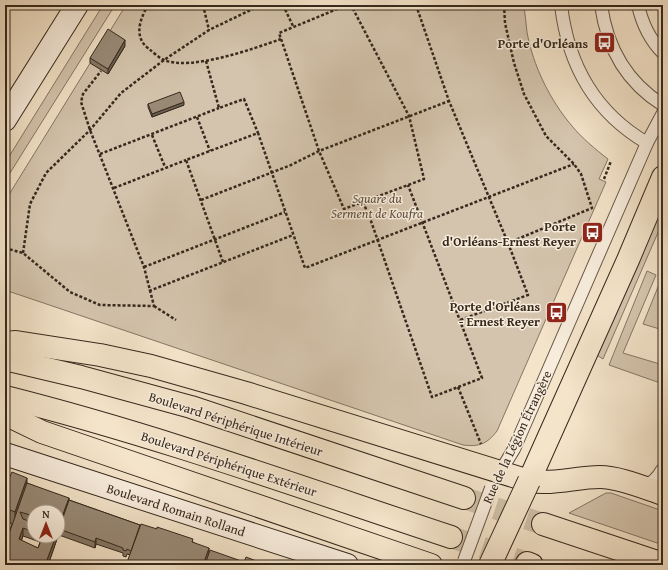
<svg xmlns="http://www.w3.org/2000/svg" width="668" height="570" viewBox="0 0 668 570" font-family="'Gentium Book Plus',serif">
<rect width="100%" height="100%" fill="#f4e4ca"/>
<filter id="stains"><feTurbulence type="fractalNoise" baseFrequency=".005" numOctaves="4"/><feColorMatrix values="0 0 0 0 .2 0 0 0 0 .09 0 0 0 0 .02 0 0 0 .5 -.17"/></filter>
<radialGradient id="worn" r=".72"><stop offset=".6" stop-color="#630" stop-opacity="0"/><stop offset="1" stop-color="#630" stop-opacity=".3"/></radialGradient>
<g fill="#d4c4ad" stroke="#857665">
<polygon points="103,5 115,5 5,181 5,163"/>
<path d="M 126,5 L 524,5 C 525,14 526,23 527,32 C 533,66 550,100 572,126 C 582,138 595,149 608,159 L 599,179 L 606,182 L 497,431 C 487,444 479,447 463,445 L 5,290 L 5,201 Z"/>
<polygon points="663,198 663,221 603,359 595,354"/>
<polygon points="647,271 656,275 623,353 663,365 663,384 609,365"/>
<polygon points="660,282 663,282 663,303 659,316 663,318 663,330 643,324"/>
<polygon points="606,493 611,493 663,511 663,545 569,513"/>
</g>
<g fill="none" stroke-linecap="round" stroke-linejoin="round">
<g stroke="#cebfa7" stroke-width="22" stroke-dasharray="22 11" stroke-linecap="butt">
<polyline points="464,498 543,524"/>
<polyline points="451,537 527,563"/>
</g>
<defs>
<g id="lane">
<path d="M 561,5 C 568,65 594,112 647,143"/>
<path d="M 601,5 C 607,48 626,82 663,105"/>
<path d="M 638,5 C 642,23 650,40 663,53"/>
<polyline points="497,477 514,449 647,143 663,113"/>
<path d="M 643,487 C 652,483 657,479 662,470"/>
</g>
<g id="secondary">
<polyline points="5,120 77,5"/>
<polyline points="5,454 347,565"/>
</g>
<path id="primary" d="M 663,177 L 628,260 L 529,481 C 553,485 576,477 600,477 C 619,477 645,488 663,494"/>
<g id="highway">
<polyline points="5,343 16,342 100,355 151,366 246,393 529,481"/>
<polyline points="5,359 81,377 191,407 464,498"/>
<path d="M 5,397 C 156,435 303,488 451,537"/>
<polyline points="5,414 42,432 431,565"/>
<polyline points="543,524 663,564"/>
<polyline points="527,563 532,565"/>
</g>
</defs>
<use href="#lane" stroke="#665848" stroke-width="14"/>
<use href="#secondary" stroke="#36291d" stroke-width="24"/>
<use href="#primary" stroke="#36291d" stroke-width="24"/>
<use href="#highway" stroke="#36291d" stroke-width="24"/>
<g stroke="#36291d" stroke-width="2.5" stroke-dasharray="3 2" stroke-linecap="butt">
<path d="M 148,5 C 140,19 133,37 149,49 C 153,52 159,58 164,60 C 191,71 253,49 281,39"/>
<polyline points="203,5 209,30"/>
<polyline points="283,5 293,26"/>
<polyline points="347,5 279,33 319,151 344,209 424,179 409,116 351,5"/>
<polyline points="416,5 449,101 508,243 528,295 460,320"/>
<polyline points="504,5 505,23 514,63 524,94 546,136 574,164 581,174 592,208 508,243"/>
<polyline points="206,61 219,108 244,99 258,133"/>
<polyline points="197,117 210,151"/>
<polyline points="152,135 165,167"/>
<polyline points="100,154 219,108"/>
<polyline points="604,179 611,161"/>
<polyline points="114,188 186,160"/>
<polyline points="201,200 291,165 319,151 449,101"/>
<polyline points="363,202 371,221 432,397 482,378 408,185"/>
<polyline points="5,248 23,253 70,292 100,305 154,306 144,267 90,130 81,102 83,94 101,71"/>
<polyline points="23,253 30,204 46,173 90,130 121,93 164,60 209,30 261,5"/>
<polyline points="223,262 186,160 258,133 305,268 574,164"/>
<polyline points="144,267 285,212"/>
<polyline points="149,291 293,235"/>
<polyline points="154,306 176,320"/>
<polyline points="458,387 481,444"/>
</g>
<use href="#lane" stroke="#f8eddd" stroke-width="12"/>
<use href="#secondary" stroke="#f8eddd" stroke-width="22"/>
<use href="#primary" stroke="#f4e4ca" stroke-width="22"/>
<use href="#highway" stroke="#f4e4ca" stroke-width="22"/>
<defs>
<polyline id="lane-bridge" points="464,561 491,488"/>
<polyline id="primary-bridge" points="490,565 529,481"/>
</defs>
<use href="#lane-bridge" stroke="#665848" stroke-width="14" stroke-linecap="butt"/>
<use href="#primary-bridge" stroke="#36291d" stroke-width="24" stroke-linecap="butt"/>
<use href="#lane-bridge" stroke="#f8eddd" stroke-width="12"/>
<use href="#primary-bridge" stroke="#f4e4ca" stroke-width="22"/>
</g>
<g fill="#847766" stroke="#36291d" fill-rule="evenodd">
<polygon points="125,46 108,74 90,63 90,58"/>
<polygon points="148,104 184,105 152,117 148,107"/>
<path d="M 5,470 L 7,483 L 27,483 L 69,500 L 140,525 L 193,542 L 209,552 L 244,562 L 267,565 L 130,555 L 127,554 L 126,557 L 123,556 L 123,553 L 96,544 L 95,548 L 59,535 L 59,533 L 58,532 L 58,512 L 34,512 L 34,536 L 57,536 L 57,539 L 48,565 L 5,565 L 5,545 L 12,524 L 5,521 ZM 23,536 L 40,542 L 38,548 L 21,541 Z"/>
</g>
<g fill="#6b6153" stroke="#36291d">
<polygon points="125,40 125,46 108,74 108,69"/>
<polygon points="184,102 184,105 152,117 152,114"/>
<polygon points="7,471 7,484 5,488 5,475"/>
<polygon points="27,478 27,491 15,525 15,512"/>
<polygon points="69,498 69,506 59,530 59,525"/>
<polygon points="23,528 23,536 19,547 19,539"/>
<polygon points="56,536 57,536 57,539 48,565 45,565"/>
<polygon points="96,538 96,544 95,548 95,542"/>
<polygon points="209,548 209,558 207,565 203,565"/>
</g>
<g fill="#998a77" stroke="#36291d">
<polygon points="108,29 125,40 108,69 90,58"/>
<polygon points="180,92 184,102 152,114 148,104"/>
<polygon points="5,470 7,471 5,475"/>
<polygon points="12,472 27,478 15,512 5,508 5,487"/>
<polygon points="27,483 69,498 59,525 58,524 58,512 34,512 34,516 20,512 23,519 34,523 34,532 23,528 19,539 38,548 43,536 56,536 45,565 19,565 5,559 5,545"/>
<polygon points="69,500 140,525 131,551 127,549 126,551 123,550 123,548 96,538 95,542 59,529"/>
<polygon points="141,524 157,529 157,527 193,539 192,542 209,548 203,565 126,565"/>
<polygon points="210,550 244,562 243,565 205,565"/>
<polygon points="246,557 267,565 243,565"/>
</g>
<defs>
<symbol id="bus-square" viewBox="-11 -11 22 22"><rect x="-9" y="-9" width="18" height="18" rx="4" fill="#8f2418" stroke="#f8eddd"/><path d="M-5-6H5V4H4V6H2V4H-2V6H-4V4H-5ZM-3.5-4V0h7V-4ZM-3.5 1.2v1.5H-2V1.2ZM2 1.2v1.5H3.5V1.2Z" fill="#fff"/></symbol>
</defs>
<g fill-rule="evenodd">
<use href="#bus-square" x="592" y="30" width="25" height="25"/>
<use href="#bus-square" x="580" y="220" width="25" height="25"/>
<use href="#bus-square" x="544" y="300" width="25" height="25"/>
</g>
<g text-anchor="middle" dominant-baseline="central" stroke-width="3" stroke-linejoin="round" paint-order="stroke">
<g font-size="13" font-weight="bold" fill="#36291d" stroke="#f8eddd" text-anchor="end">
<text x="588" y="43">Porte d'Orléans</text>
<text x="576" y="226">Porte<tspan x="576" dy="15">d'Orléans-Ernest Reyer</tspan></text>
<text x="540" y="306">Porte d'Orléans<tspan x="540" dy="15">- Ernest Reyer</tspan></text>
</g>
<g font-size="13" font-style="italic" fill="#5e5041" stroke="#f8eddd">
<text x="377" y="198">Square du<tspan x="377" dy="15">Serment de Koufra</tspan></text>
</g>
<g font-size="13" fill="#36291d" stroke="#f8eddd">
<text transform="translate(236 424) rotate(18)">Boulevard Périphérique Intérieur</text>
<text transform="translate(517 437) rotate(-65)">Rue de la Légion Étrangère</text>
<text transform="translate(229 464) rotate(18)">Boulevard Périphérique Extérieur</text>
<text transform="translate(176 510) rotate(18)">Boulevard Romain Rolland</text>
</g>
</g>
<rect width="668" height="570" fill="none" stroke="#f4e4ca" stroke-width="20"/>
<rect x="6" y="6" width="656" height="558" fill="none" stroke="#36291d" stroke-width="2"/>
<rect x="10" y="10" width="648" height="550" fill="none" stroke="#36291d"/>
<g transform="translate(46 524)"><circle r="19" fill="#f8eddd" stroke="#aa9f90"/>
<path d="M0-3L7 15L0 10L-7 15Z" fill="#8f2418"/>
<text y="-6" font-size="11" font-weight="bold" text-anchor="middle" fill="#36291d">N</text>
</g>
<rect width="100%" height="100%" filter="url(#stains)"/>
<rect width="100%" height="100%" fill="url(#worn)"/>
</svg>
